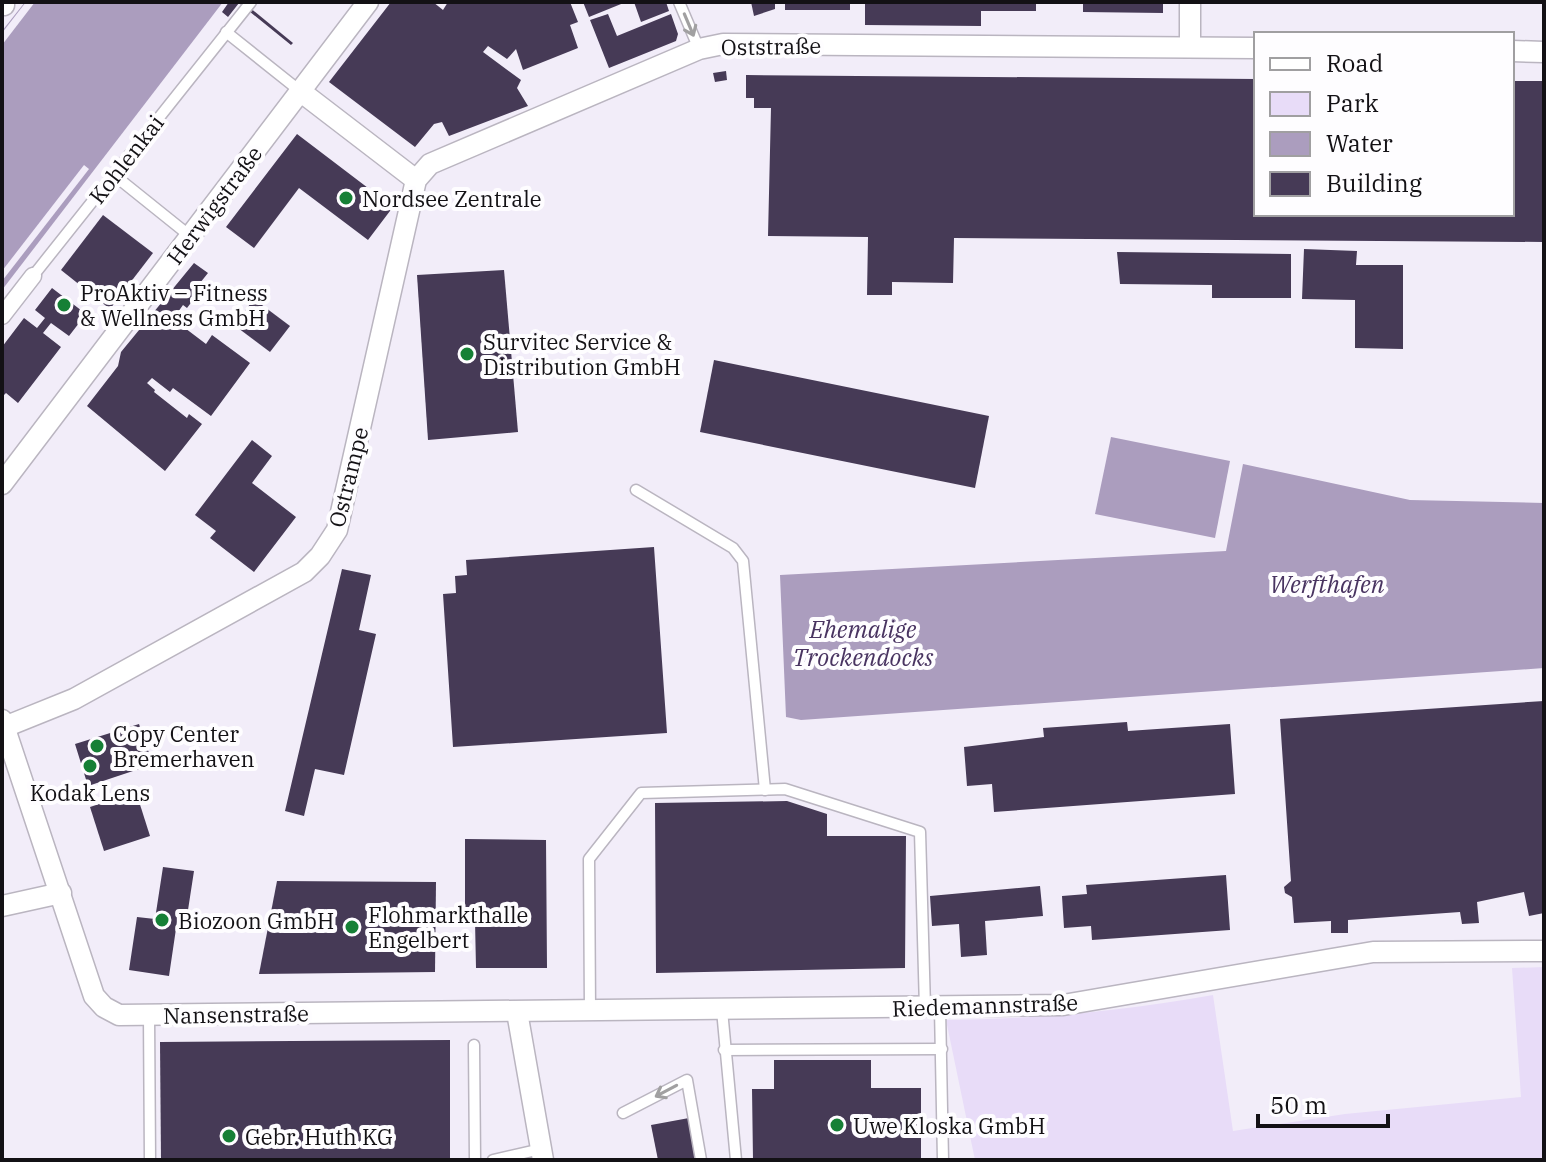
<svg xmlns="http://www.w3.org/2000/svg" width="1546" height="1162" viewBox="0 0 1546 1162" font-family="'IBM Plex Serif',serif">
<rect width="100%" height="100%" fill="#f2edf9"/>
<path fill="#e8dcf8" d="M 1544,967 L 1544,1160 L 975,1160 L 946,1020 C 1037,1019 1124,1011 1213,995 L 1233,1131 L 1345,1114 L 1521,1097 L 1512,968 Z"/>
<g fill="#ab9dbe">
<polygon points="25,2 223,2 2,290 2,31"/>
<polygon points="1111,437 1230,461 1215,538 1095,514"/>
<polygon points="1243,464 1410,500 1544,503 1544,668 801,720 786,717 780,575 1226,551"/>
</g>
<g fill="#f2edf9">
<polygon points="26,2 35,2 2,45 2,33"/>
<polygon points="84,165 89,169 2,281 2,271"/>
</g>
<g fill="#463a56">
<polygon points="229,2 243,2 293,43 291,45 239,3 228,17 222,12"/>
<polygon points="391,2 433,2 443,10 448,2 570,2 578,22 570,25 578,48 523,70 516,49 507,59 488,46 483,52 521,80 517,88 528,106 449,136 442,122 434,124 415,147 329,82"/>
<polygon points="583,2 626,2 589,17"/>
<polygon points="634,2 666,2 669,11 641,22"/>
<polygon points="751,2 775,2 775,9 754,16"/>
<rect x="785" y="2" width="65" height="8"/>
<polygon points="865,2 1036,2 1036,11 981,11 981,26 865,25"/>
<polygon points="1083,2 1163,2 1163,13 1083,12"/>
<polygon points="608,14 617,36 671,14 678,34 676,41 609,68 590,20"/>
<polygon points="726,71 727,80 715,82 713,73"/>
<polygon points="746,75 1256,79 1256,214 1512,214 1512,81 1544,81 1544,242 954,238 953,283 892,282 892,295 867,295 868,237 768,236 771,108 754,108 754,98 746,98"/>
<polygon points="297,134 393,207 368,240 299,188 254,248 226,227"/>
<polygon points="103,215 153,253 110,309 61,270"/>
<polygon points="1304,249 1357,251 1356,265 1403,265 1403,349 1355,348 1355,300 1302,299"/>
<polygon points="1117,252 1291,254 1291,298 1212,298 1212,285 1120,284"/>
<polygon points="194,263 208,273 192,293 196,296 187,308 183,305 173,319 206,344 212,335 250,363 211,416 173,388 170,392 152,378 147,383 155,390 154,392 187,418 189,414 202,424 165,471 87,406 118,366 121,352"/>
<polygon points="504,270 518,432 428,440 417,275"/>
<polygon points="52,288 86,314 69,336 51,323 43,333 61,347 18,403 6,393 2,397 2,347 24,318 37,328 45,318 35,310"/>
<polygon points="254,299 290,326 270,352 234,325"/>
<polygon points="714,360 989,416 975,488 700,432"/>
<polygon points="252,440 272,456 252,483 296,517 254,572 210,538 216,531 195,515"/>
<polygon points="654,547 667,733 453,747 443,594 456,593 455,576 467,575 466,560"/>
<polygon points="342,569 371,575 359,630 376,634 344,775 315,769 304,816 285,811"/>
<polygon points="1544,701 1544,913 1529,916 1524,892 1477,902 1479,923 1462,924 1460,912 1348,920 1348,933 1331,933 1331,921 1294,923 1292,897 1285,893 1284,887 1291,881 1280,719"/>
<polygon points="1127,722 1128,731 1230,724 1235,794 994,812 992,784 967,786 964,747 1044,737 1043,728"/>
<polygon points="139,724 149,753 136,758 139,769 88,786 75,744"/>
<polygon points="136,792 150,836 104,851 90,807"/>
<polygon points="787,801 827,814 827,836 906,836 905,968 656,973 655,803"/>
<polygon points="465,839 546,840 547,968 476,968 475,921 465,921"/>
<polygon points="163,867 194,871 186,923 177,922 169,976 129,970 137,917 155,919"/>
<polygon points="1226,875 1230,930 1092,940 1091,926 1064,928 1062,896 1087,894 1086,885"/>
<polygon points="277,881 436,882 435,972 259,974"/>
<polygon points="1040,886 1043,916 985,921 987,955 961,957 959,924 932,926 930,896"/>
<polygon points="450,1040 450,1160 161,1160 160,1042"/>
<polygon points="774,1060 871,1060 871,1088 921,1088 921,1160 753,1160 752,1089 774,1089"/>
<polygon points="689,1118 697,1160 658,1160 651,1125"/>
</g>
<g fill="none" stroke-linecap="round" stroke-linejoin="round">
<defs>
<g id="service">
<polyline points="679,2 699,49"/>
<polyline points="226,32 300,91"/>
<polyline points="114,175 190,236"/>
<polyline points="33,276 251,2"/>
<polyline points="636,490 733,548 743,561 765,790"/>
<polyline points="940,1008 943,1160"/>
<polyline points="722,1010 736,1160"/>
<polyline points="590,1011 589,859 641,793 785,789 920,832 925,1008"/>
<polyline points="149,1015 150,1160"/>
<polyline points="474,1045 475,1160"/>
<polyline points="724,1050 942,1049"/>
<polyline points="623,1113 687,1080 701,1160"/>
<polyline points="493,1160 541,1149"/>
</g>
<polyline id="pedestrian" points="2,316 33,276"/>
<g id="minor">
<polyline points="3,2 4,5"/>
<polyline points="1190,2 1190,47"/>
<polyline points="1512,51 1544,52"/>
<polyline points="300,91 416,180"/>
<polyline points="2,484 368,2"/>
<polyline points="2,720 94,996 104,1007 119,1015 1063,1005 1373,952 1544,951"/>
<polyline points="2,728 74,699 304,572 320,556 337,530 416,180 430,164 699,49 723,44 1256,48"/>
<polyline points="2,906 61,893"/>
<polyline points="517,1012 543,1160"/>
</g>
</defs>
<use href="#service" stroke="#bab5c0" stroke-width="13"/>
<use href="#pedestrian" stroke="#bab5c0" stroke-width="19"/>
<use href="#minor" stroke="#bab5c0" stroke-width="23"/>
<use href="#service" stroke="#fff" stroke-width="10"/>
<use href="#pedestrian" stroke="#fff" stroke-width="16"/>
<use href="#minor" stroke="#fff" stroke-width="20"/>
</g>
<defs><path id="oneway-shaft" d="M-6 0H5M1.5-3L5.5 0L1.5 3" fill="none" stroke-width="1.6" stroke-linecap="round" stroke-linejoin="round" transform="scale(2)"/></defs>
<g stroke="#a1a0a1">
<use href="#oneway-shaft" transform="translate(689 25) rotate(67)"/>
<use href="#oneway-shaft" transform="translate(666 1091) rotate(152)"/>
</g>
<g fill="#168036" stroke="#fefdff" stroke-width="3">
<circle cx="346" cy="198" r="8"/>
<circle cx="64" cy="305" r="8"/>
<circle cx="467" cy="354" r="8"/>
<circle cx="97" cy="746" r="8"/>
<circle cx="90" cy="766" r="8"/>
<circle cx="162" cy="920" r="8"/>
<circle cx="352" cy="927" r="8"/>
<circle cx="837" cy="1125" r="8"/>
<circle cx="229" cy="1136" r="8"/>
</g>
<g text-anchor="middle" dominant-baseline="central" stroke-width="8" stroke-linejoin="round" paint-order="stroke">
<g font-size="22" fill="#131115" stroke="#fefdff">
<text transform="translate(771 46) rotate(-1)">Oststraße</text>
<text transform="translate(126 159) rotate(-52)">Kohlenkai</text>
<text transform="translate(214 205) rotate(-53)">Herwigstraße</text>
<text transform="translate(348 477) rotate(-76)">Ostrampe</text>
<text transform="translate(985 1005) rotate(-2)">Riedemannstraße</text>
<text transform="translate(236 1014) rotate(-1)">Nansenstraße</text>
</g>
<g font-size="22" fill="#131115" stroke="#fefdff" text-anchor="start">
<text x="362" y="198">Nordsee Zentrale</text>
<text x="80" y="292">ProAktiv – Fitness<tspan x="80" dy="25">&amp; Wellness GmbH</tspan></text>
<text x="483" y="341">Survitec Service &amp;<tspan x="483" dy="25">Distribution GmbH</tspan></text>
<text x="113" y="733">Copy Center<tspan x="113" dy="25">Bremerhaven</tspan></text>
<text x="90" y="792" text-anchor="middle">Kodak Lens</text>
<text x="368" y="914">Flohmarkthalle<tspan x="368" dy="25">Engelbert</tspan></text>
<text x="178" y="920">Biozoon GmbH</text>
<text x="853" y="1125">Uwe Kloska GmbH</text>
<text x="245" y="1136">Gebr. Huth KG</text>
</g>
<g font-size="24" font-style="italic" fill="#493461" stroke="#fefdff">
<text x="1327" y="584">Werfthafen</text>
<text x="863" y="629">Ehemalige<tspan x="863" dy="28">Trockendocks</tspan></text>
</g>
</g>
<rect width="1546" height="1162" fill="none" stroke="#131115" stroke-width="8"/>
<rect x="1254" y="32" width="260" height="184" fill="#fefdff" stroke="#a09fa1" stroke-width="2"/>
<rect x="1270" y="58" width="40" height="12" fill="#ffffff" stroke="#a09fa1" stroke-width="2"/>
<text x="1326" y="72" font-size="24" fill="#131115">Road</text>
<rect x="1270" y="92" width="40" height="24" fill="#e8dcf8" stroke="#a09fa1" stroke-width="2"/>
<text x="1326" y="112" font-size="24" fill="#131115">Park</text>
<rect x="1270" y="132" width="40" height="24" fill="#ab9dbe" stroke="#a09fa1" stroke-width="2"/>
<text x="1326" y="152" font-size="24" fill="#131115">Water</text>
<rect x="1270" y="172" width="40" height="24" fill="#463a56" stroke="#a09fa1" stroke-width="2"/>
<text x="1326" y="192" font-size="24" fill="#131115">Building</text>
<path d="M1258 1114v12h130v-12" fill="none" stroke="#131115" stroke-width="4"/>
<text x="1270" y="1114" font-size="24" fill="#131115" stroke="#fefdff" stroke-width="6" paint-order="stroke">50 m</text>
</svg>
